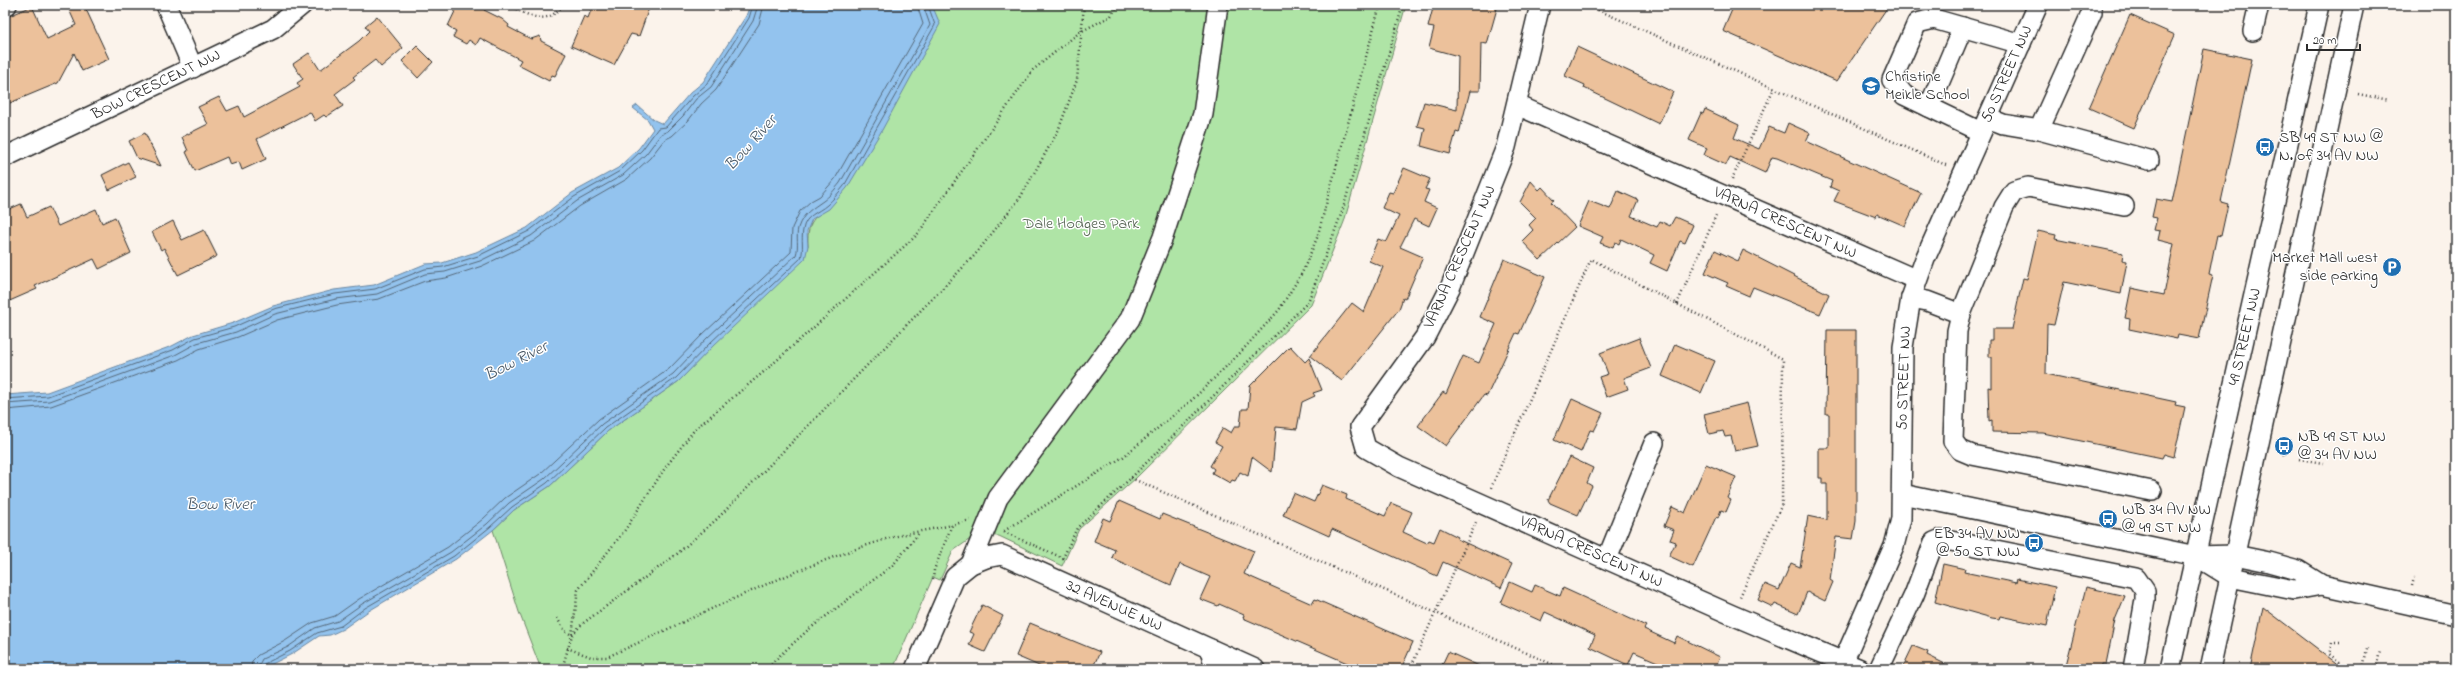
<svg xmlns="http://www.w3.org/2000/svg" width="2461" height="674" viewBox="0 0 2461 674" font-family="'Indie Flower',sans-serif">
<rect width="100%" height="100%" fill="#fbf3eb"/>
<filter id="ink" filterUnits="userSpaceOnUse"><feTurbulence type="fractalNoise" baseFrequency=".025" numOctaves="2"/><feDisplacementMap in="SourceGraphic" scale="8" xChannelSelector="R" yChannelSelector="G"/><feConvolveMatrix kernelMatrix="1 2 1 2 8 2 1 2 1" color-interpolation-filters="sRGB"/></filter>
<g filter="url(#ink)">
<path fill="#afe4a6" stroke="#6d8868" d="M 932,5 L 1406,5 L 1344,222 L 1311,305 L 1136,478 L 1079,529 L 1062,566 L 999,536 L 976,535 L 953,551 L 940,580 L 933,577 L 893,669 L 541,669 L 519,612 L 493,530 L 514,510 L 550,486 L 608,431 L 679,381 L 808,246 C 807,226 811,217 829,208 Z"/>
<polygon fill="#93c3ee" stroke="#6986a0" points="750,5 932,5 940,24 882,130 847,188 829,209 812,219 807,231 808,246 805,259 714,345 679,381 608,431 550,486 514,510 493,530 456,559 367,612 343,629 330,635 319,636 292,654 262,669 5,669 5,395 47,392 172,346 193,335 233,323 273,306 334,290 374,285 425,264 442,263 476,252 527,228 572,193 618,168 639,148 653,129 648,120 633,108 637,105 654,120 663,124 690,93 703,82 746,16"/>
<g fill="none" stroke-linecap="round" stroke-linejoin="round">
<g stroke="#556879" stroke-width="1">
<polyline points="5,399 48,396 173,350 195,338 234,327 274,309 335,294 375,289 425,269 443,267 478,256 529,231 574,197 620,171 642,150 658,128 666,127 693,96 707,84 749,18 753,5"/>
<polyline points="5,404 49,401 175,355 197,343 236,332 275,314 336,299 377,294 425,274 445,272 480,261 531,236 577,201 623,175 646,154 661,134 668,131 683,116 696,99 711,87 753,21 758,5"/>
<polyline points="5,410 51,406 178,360 199,349 238,337 277,320 337,305 379,299 425,281 446,278 482,266 534,241 580,206 627,179 650,158 664,140 672,136 688,121 701,104 716,90 759,24 764,5"/>
<polyline points="251,669 252,661 258,655 285,641 312,623 335,616 359,599 448,547 483,519 505,498 540,474 599,419 669,369 703,334 791,252 792,228 800,211 811,201 820,196 835,179 923,24 917,5"/>
<path d="M 257,669 L 262,659 L 288,647 L 315,628 L 338,621 L 362,604 L 451,552 L 487,524 L 509,503 L 544,479 L 602,424 L 673,374 L 707,338 L 796,255 C 799,246 796,237 798,228 C 803,213 812,209 823,201 C 829,197 835,189 840,183 L 930,25 L 923,5"/>
<path d="M 262,669 L 264,664 L 290,651 L 317,633 L 341,626 L 365,608 L 454,556 L 490,527 L 512,507 L 547,483 L 605,428 L 676,378 L 711,342 L 801,258 C 804,248 801,240 803,230 C 805,215 818,213 827,205 C 833,200 839,192 844,186 L 935,25 L 928,5"/>
</g>
</g>
<g fill="#ecc19b" stroke="#2b2b2b">
<polygon points="67,5 84,5 109,59 82,71 74,53 58,83 5,105 5,18 32,6 47,39 76,25"/>
<polygon points="458,5 488,5 484,10 502,19 509,25 508,27 531,39 540,36 541,41 566,54 555,76 552,75 549,81 518,65 521,60 480,38 476,45 469,40 466,44 453,37 456,31 448,26"/>
<polygon points="593,5 641,5 649,8 639,36 631,34 614,65 571,46 584,16 588,18"/>
<polygon points="1437,5 1498,5 1487,44 1481,43 1480,91 1470,91 1459,133 1456,132 1450,154 1421,146 1425,128 1417,126 1424,102 1457,110 1458,56 1429,48 1434,28 1428,27 1433,8 1437,9"/>
<polygon points="1734,5 1889,5 1837,81 1723,31"/>
<polygon points="2130,15 2175,35 2134,128 2089,108"/>
<polygon points="377,16 403,48 381,67 375,60 353,77 355,79 335,94 343,106 326,117 324,115 315,121 310,112 257,139 266,159 242,170 239,162 230,165 227,157 195,171 186,152 188,151 182,137 208,124 198,107 219,97 227,111 239,106 244,117 300,87 297,83 303,79 293,64 309,53 320,70 359,41 369,31 365,26"/>
<polygon points="417,46 433,62 418,78 402,61"/>
<polygon points="1577,47 1673,92 1659,124 1584,88 1585,85 1565,76"/>
<polygon points="2204,49 2252,59 2221,202 2228,204 2221,236 2217,235 2214,249 2209,274 2213,275 2199,339 2178,335 2177,339 2129,329 2130,319 2125,318 2131,288 2164,295 2174,244 2158,240 2160,231 2154,230 2157,218 2152,217 2156,199 2172,202"/>
<polygon points="1705,109 1739,125 1734,138 1759,149 1769,127 1784,133 1788,123 1810,133 1806,141 1921,193 1905,226 1877,214 1876,217 1834,201 1839,191 1830,187 1832,181 1777,158 1772,157 1765,173 1730,157 1726,165 1704,155 1707,148 1689,140 1701,113 1703,114"/>
<polygon points="145,133 161,166 137,158 129,141"/>
<polygon points="128,162 136,177 109,190 102,175"/>
<polygon points="1404,168 1430,179 1425,189 1429,190 1424,202 1437,208 1429,226 1414,219 1400,247 1423,257 1405,299 1403,298 1399,309 1342,381 1310,356 1352,303 1364,312 1383,267 1369,261 1378,239 1386,242 1387,241 1399,216 1382,208 1389,192 1393,193"/>
<polygon points="1531,181 1539,190 1542,187 1554,200 1551,202 1575,227 1540,260 1522,241 1533,230 1529,225 1536,218 1520,202"/>
<polygon points="1618,191 1638,200 1631,216 1657,227 1660,221 1670,226 1675,217 1693,225 1685,243 1680,241 1667,271 1650,263 1654,255 1621,239 1619,244 1615,242 1613,248 1600,243 1603,237 1578,226 1589,201 1610,209"/>
<polygon points="21,204 27,217 49,207 58,226 96,209 102,223 115,217 131,253 99,269 94,259 35,286 37,289 5,303 5,211"/>
<polygon points="173,221 182,240 204,230 217,256 178,275 164,248 161,250 152,232"/>
<polygon points="2038,231 2056,235 2055,239 2123,253 2122,260 2127,261 2121,294 2064,282 2054,325 2047,324 2046,374 2176,402 2175,405 2185,407 2174,457 2164,454 2162,458 2043,433 1992,432 1992,420 1989,421 1988,387 1992,388 1992,357 1989,357 1989,340 1992,340 1992,329 2012,329 2023,278 2027,279"/>
<polygon points="1715,250 1738,261 1743,250 1829,294 1820,314 1753,287 1749,296 1726,286 1728,283 1705,273"/>
<polygon points="1504,259 1545,277 1519,334 1516,333 1487,396 1484,395 1446,446 1418,426 1443,392 1446,394 1463,356 1479,363 1496,324 1480,317"/>
<polygon points="1827,330 1856,330 1856,521 1853,539 1836,537 1830,580 1833,582 1825,601 1807,592 1798,614 1775,604 1773,607 1758,600 1765,584 1779,590 1791,563 1800,567 1808,516 1827,520 1827,484 1822,484 1822,478 1819,478 1819,448 1829,448 1829,414 1826,414"/>
<polygon points="1639,338 1651,368 1624,378 1628,389 1606,397 1599,377 1608,374 1600,353"/>
<polygon points="1675,344 1715,361 1701,393 1662,376"/>
<polygon points="1290,346 1305,362 1309,358 1322,390 1313,393 1315,396 1302,402 1297,429 1276,427 1272,472 1252,457 1248,476 1240,472 1235,481 1232,480 1230,483 1212,473 1214,469 1210,466 1222,446 1215,442 1223,428 1231,433 1235,426 1240,426 1242,409 1248,409 1250,386"/>
<polygon points="1572,399 1603,413 1594,431 1590,430 1581,452 1554,440"/>
<polygon points="1747,403 1758,446 1735,451 1731,436 1725,437 1723,431 1709,434 1704,414"/>
<polygon points="1570,457 1593,468 1587,483 1592,486 1578,515 1550,503 1548,500"/>
<polygon points="1706,464 1736,477 1727,498 1731,500 1726,512 1721,510 1718,518 1716,517 1693,567 1669,556 1676,542 1670,540 1674,530 1664,526 1672,507 1685,513"/>
<polygon points="1322,485 1347,495 1346,499 1385,516 1391,503 1412,512 1403,532 1427,543 1429,540 1434,542 1440,528 1458,537 1457,539 1512,564 1501,588 1443,562 1437,576 1332,529 1329,536 1283,515 1293,493 1314,502"/>
<polygon points="1119,501 1160,519 1162,514 1254,551 1244,574 1312,604 1315,599 1413,642 1401,669 1361,669 1243,618 1244,615 1219,604 1218,606 1200,599 1210,577 1180,564 1171,585 1112,558 1115,550 1094,541 1103,518 1110,521"/>
<polygon points="1943,564 1965,569 1964,572 2016,583 2017,579 2055,587 2047,626 2000,616 1999,619 1992,618 1935,602"/>
<polygon points="1510,582 1532,592 1535,585 1560,596 1563,588 1646,626 1644,629 1674,643 1677,636 1720,657 1715,669 1674,669 1634,652 1628,665 1590,647 1595,635 1545,612 1541,621 1501,603"/>
<polygon points="2086,587 2125,596 2115,620 2106,664 2102,664 2101,669 2065,669"/>
<polygon points="982,605 1003,616 985,652 969,645 974,634 969,632"/>
<polygon points="2263,607 2344,669 2250,669"/>
<polygon points="1030,623 1100,652 1092,669 1046,669 1016,656"/>
<polygon points="1913,646 1928,652 1927,655 1955,669 1902,669"/>
<polygon points="1448,652 1486,669 1440,669"/>
</g>
<g fill="none" stroke-linecap="round" stroke-linejoin="round">
<defs>
<g id="minor">
<polyline points="166,5 193,68"/>
<polyline points="1540,5 1506,147 1450,288 1425,337 1360,427 1366,448 1399,467 1732,615 1860,669"/>
<polyline points="5,6 7,5"/>
<polyline points="2253,31 2259,5"/>
<polyline points="1517,105 1917,280"/>
<polyline points="1929,107 1963,27"/>
<polyline points="1988,118 2003,124 2039,130 2092,12"/>
<polyline points="2039,130 2149,160"/>
<polyline points="1981,132 1904,95 1892,80 1917,23 1934,19 2021,44"/>
<polyline points="5,157 273,29 302,5"/>
<polyline points="2124,206 2028,187 2014,191 2004,207 1961,314 1957,331 1953,441 1960,450 1972,455 2152,491"/>
<polyline points="1911,298 1927,301 1961,314"/>
<polyline points="1902,494 2196,556 2235,555 2269,562 2298,570 2322,585 2456,615"/>
<polyline points="2196,556 2230,577 2294,590 2322,585"/>
<polyline points="1607,559 1654,443"/>
<polyline points="971,564 998,498 1130,319 1163,237 1203,114 1218,5"/>
<polyline points="1210,649 1215,669"/>
<polyline points="915,669 955,577 971,564 986,558 1002,555 1255,669"/>
<polyline points="1840,669 1894,546 1901,519 1903,347 1911,298 1925,259 2038,5"/>
<polyline points="1879,669 1914,595 1934,542 1941,539 2136,578 2145,591 2145,600 2133,669"/>
<polyline points="2170,669 2319,5"/>
<polyline points="2210,669 2354,5"/>
</g>
</defs>
<use href="#minor" stroke="#2b2b2b" stroke-width="22"/>
<g stroke="#2b2b2b" stroke-width="2.5" stroke-dasharray="1 3" stroke-linecap="butt">
<path d="M 509,5 C 529,16 546,27 563,5"/>
<polyline points="1587,5 1948,166"/>
<polyline points="2059,5 2060,5"/>
<polyline points="2358,94 2389,100"/>
<polyline points="1732,179 1774,88"/>
<polyline points="1677,304 1717,213"/>
<polyline points="2284,455 2286,456"/>
<polyline points="2299,459 2323,463"/>
<polyline points="1131,478 1563,669"/>
<polyline points="1491,488 1591,259 1783,359 1782,504 1739,599"/>
<polyline points="1004,531 1123,457 1193,399 1240,353 1279,310 1302,273 1317,238 1380,5"/>
<polyline points="1004,532 1063,558 1077,528 1131,478 1308,302 1342,212 1403,5"/>
<polyline points="933,579 934,570 952,525 970,520"/>
<polyline points="2412,586 2414,578"/>
<polyline points="557,618 565,631 572,635 578,590 625,530 665,468 695,429 766,370 917,235 1033,70 1080,32 1111,16 1118,5"/>
<polyline points="2340,643 2332,643 2329,654 2349,669"/>
<path d="M 567,648 L 591,657 L 607,657 C 698,616 788,570 883,540 C 905,533 929,530 952,525"/>
<polyline points="562,669 572,635 582,624 677,554 717,519 974,256 1020,198 1058,131 1077,80 1084,5"/>
<polyline points="765,669 808,630 893,565 919,533"/>
<polyline points="1410,669 1477,520"/>
<polyline points="2363,669 2367,648"/>
<polyline points="2376,669 2380,651"/>
</g>
<use href="#minor" stroke="#fff" stroke-width="19"/>
</g>
</g>
<defs>
<symbol id="school-disc" viewBox="-11 -11 22 22"><circle r="9.5" fill="#1f6fb2" stroke="#fff"/><path d="M0-5L7-2L0 1L-7-2ZM-4 1L0 2.5L4 1V4Q0 6-4 4Z" fill="#fff"/></symbol>
<symbol id="bus-disc" viewBox="-11 -11 22 22"><circle r="9.5" fill="#1f6fb2" stroke="#fff"/><path d="M-5-6H5V4H4V6H2V4H-2V6H-4V4H-5ZM-3.5-4V0h7V-4ZM-3.5 1.2v1.5H-2V1.2ZM2 1.2v1.5H3.5V1.2Z" fill="#fff"/></symbol>
<symbol id="parking-disc" viewBox="-11 -11 22 22"><circle r="9.5" fill="#1f6fb2" stroke="#fff"/><path d="M-3.5-5.5H1a3.5 3.5 0 0 1 0 7H-1V5.5H-3.5ZM-1-3.4V-.6H.8a1.4 1.4 0 0 0 0-2.8Z" fill="#fff"/></symbol>
</defs>
<g fill-rule="evenodd">
<use href="#school-disc" x="1860" y="75" width="22" height="22"/>
<use href="#bus-disc" x="2254" y="136" width="22" height="22"/>
<use href="#parking-disc" x="2381" y="256" width="22" height="22"/>
<use href="#bus-disc" x="2273" y="435" width="22" height="22"/>
<use href="#bus-disc" x="2097" y="508" width="22" height="22"/>
<use href="#bus-disc" x="2023" y="532" width="22" height="22"/>
</g>
<g text-anchor="middle" dominant-baseline="central" stroke-width="3" stroke-linejoin="round" paint-order="stroke">
<g font-size="16" fill="#2b2b2b" stroke="#fff">
<text transform="translate(2007 74) rotate(-66)">50 STREET NW</text>
<text transform="translate(156 85) rotate(-26)">BOW CRESCENT NW</text>
<text transform="translate(1785 223) rotate(24)">VARNA CRESCENT NW</text>
<text transform="translate(1460 257) rotate(-66)">VARNA CRESCENT NW</text>
<text transform="translate(2245 337) rotate(-77)">49 STREET NW</text>
<text transform="translate(1904 378) rotate(-88)">50 STREET NW</text>
<text transform="translate(1591 552) rotate(24)">VARNA CRESCENT NW</text>
<text transform="translate(1114 606) rotate(24)">32 AVENUE NW</text>
</g>
<g font-size="16" fill="#2b2b2b" stroke="#fff" text-anchor="start">
<text x="1885" y="77">Christine<tspan x="1885" dy="18">Meikle School</tspan></text>
<text x="2279" y="138">SB 49 ST NW @<tspan x="2279" dy="18">N. of 34 AV NW</tspan></text>
<text x="2378" y="258" text-anchor="end">Market Mall west<tspan x="2378" dy="18">side parking</tspan></text>
<text x="2298" y="437">NB 49 ST NW<tspan x="2298" dy="18">@ 34 AV NW</tspan></text>
<text x="2122" y="510">WB 34 AV NW<tspan x="2122" dy="18">@ 49 ST NW</tspan></text>
<text x="2020" y="534" text-anchor="end">EB 34 AV NW<tspan x="2020" dy="18">@ 50 ST NW</tspan></text>
</g>
<g font-size="16" fill="#536250" stroke="#fff">
<text x="1081" y="224">Dale Hodges Park</text>
</g>
<g font-size="17" font-style="italic" fill="#4a5966" stroke="#fff">
<text transform="translate(751 143) rotate(-48)">Bow River</text>
<text transform="translate(516 361) rotate(-27)">Bow River</text>
<text x="220" y="504">Bow River</text>
</g>
</g>
<rect width="2461" height="674" fill="none" stroke="#fff" stroke-width="20"/>
<rect x="10" y="10" width="2441" height="654" fill="none" stroke="#2b2b2b" stroke-width="1.5" filter="url(#ink)"/>
<path d="M2307 44v6h53v-6" fill="none" stroke="#2b2b2b" stroke-width="2"/>
<text x="2313" y="44" font-size="12" fill="#2b2b2b" stroke="#ffffff" stroke-width="3" paint-order="stroke">20 m</text>
</svg>
